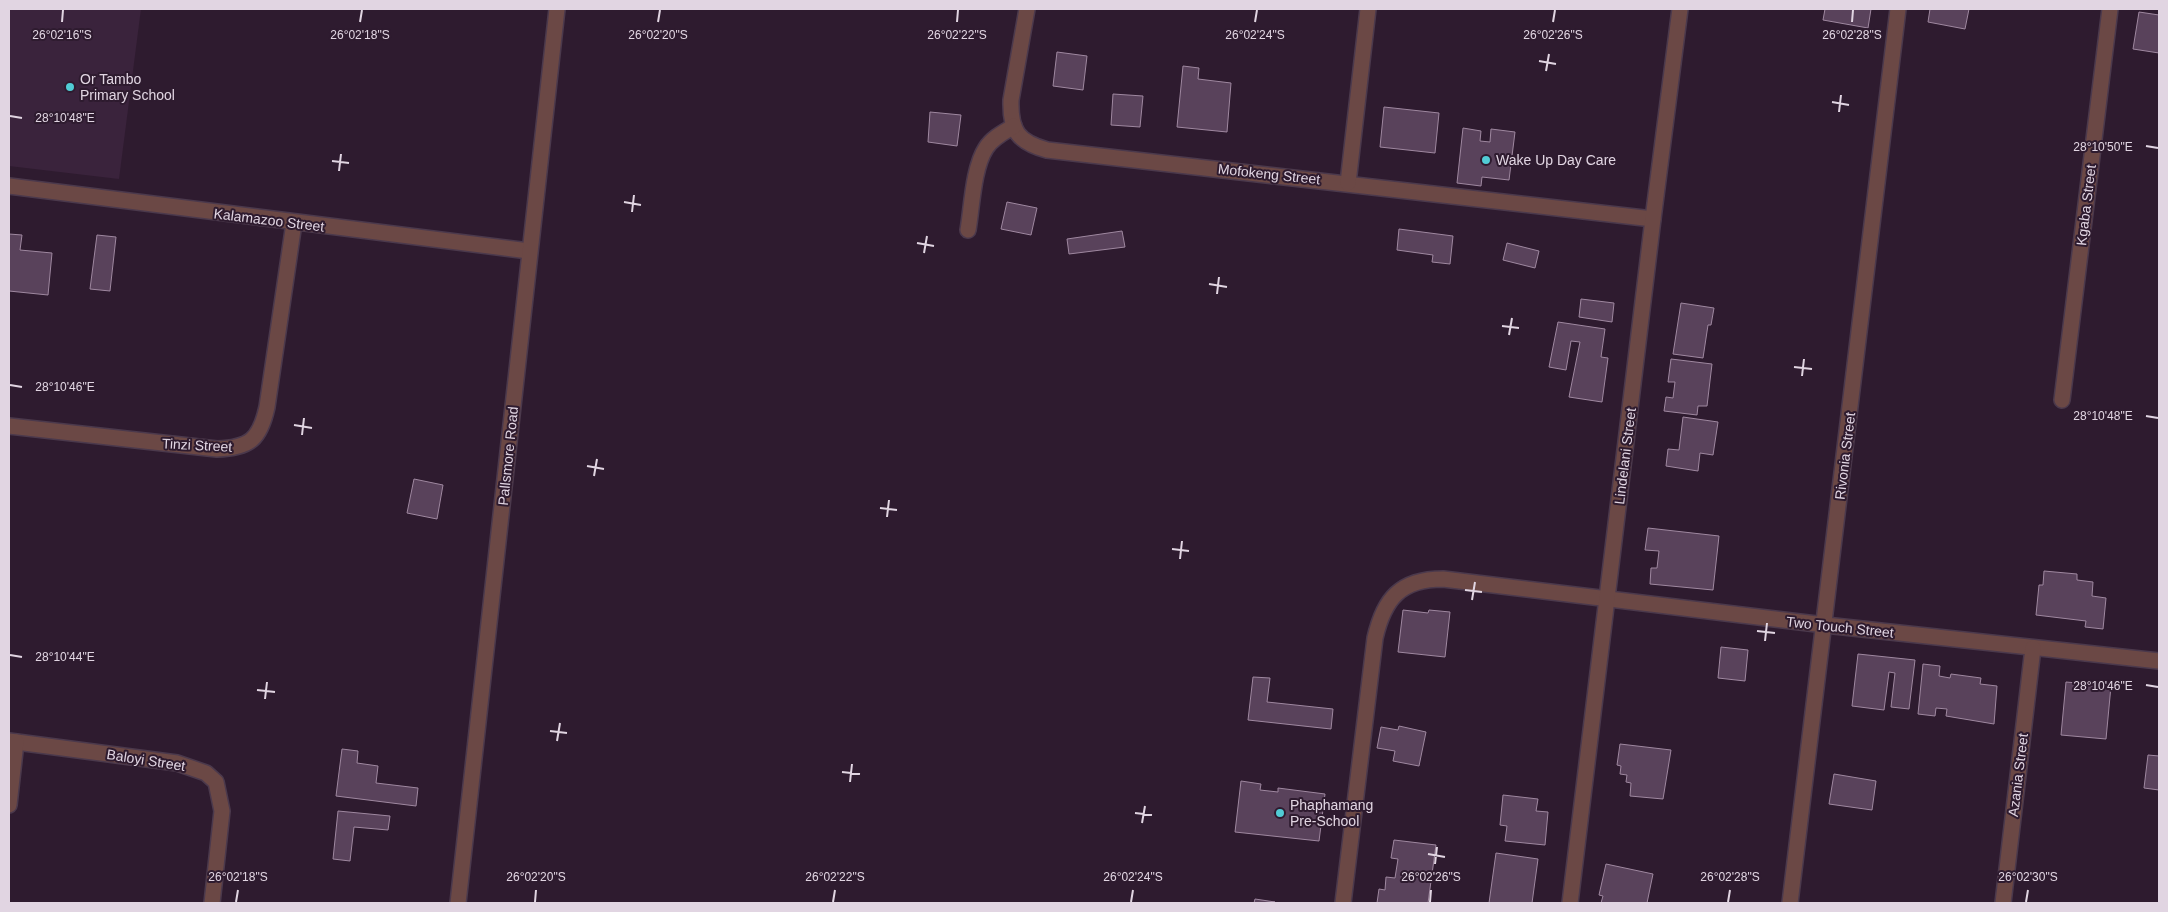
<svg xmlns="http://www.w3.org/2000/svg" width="2168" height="912" viewBox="0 0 2168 912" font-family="Helvetica,sans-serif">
<rect width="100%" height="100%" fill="#2e1b2f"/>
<polygon fill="#3a233c" points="9,9 141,9 119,179 9,166"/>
<g fill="#59425b" stroke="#9f88a0">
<polygon points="1825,9 1871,9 1868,28 1823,20"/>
<polygon points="1930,9 1969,9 1965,29 1928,22"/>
<polygon points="2139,12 2159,15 2159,53 2133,49"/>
<polygon points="1057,52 1087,56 1083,90 1053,86"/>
<polygon points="1183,66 1199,68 1198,79 1231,83 1227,132 1177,127"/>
<polygon points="1113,94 1143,96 1140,127 1111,125"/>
<polygon points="1384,107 1439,113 1435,153 1380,147"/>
<polygon points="930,112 961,115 957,146 928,142"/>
<polygon points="1463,128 1481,131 1480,141 1490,142 1491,129 1515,132 1509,180 1482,177 1481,186 1457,183"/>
<polygon points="1007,202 1037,208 1031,235 1001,229"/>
<polygon points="1399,229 1453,236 1450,264 1432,262 1433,255 1397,250"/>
<polygon points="1122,231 1125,247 1069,254 1067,239"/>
<polygon points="9,234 22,235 20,250 52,253 48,295 9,291"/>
<polygon points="97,235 116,237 110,291 90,289"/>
<polygon points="1507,243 1539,251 1535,268 1503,260"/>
<polygon points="1581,299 1614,303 1612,322 1579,317"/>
<polygon points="1681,303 1714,308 1711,325 1708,325 1703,358 1673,354"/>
<polygon points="1558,322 1605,329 1601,357 1608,358 1602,402 1569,397 1580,342 1571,341 1566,370 1549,367"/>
<polygon points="1671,359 1712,364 1707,406 1698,406 1697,415 1664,411 1666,397 1673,398 1675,382 1668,382"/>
<polygon points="1683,417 1718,422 1713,455 1700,453 1698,471 1666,466 1668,449 1679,450"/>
<polygon points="414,479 443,485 437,519 407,513"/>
<polygon points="1648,528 1719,536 1713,590 1650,584 1651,568 1657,568 1659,551 1645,550"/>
<polygon points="2044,571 2077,574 2077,580 2093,582 2092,596 2106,598 2103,629 2085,627 2086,621 2036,615 2039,585 2043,585"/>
<polygon points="1403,610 1428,613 1429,610 1450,612 1445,657 1398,652"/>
<polygon points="1721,647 1748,650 1745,681 1718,678"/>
<polygon points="1858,654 1915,660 1909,709 1891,707 1895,673 1889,672 1884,710 1852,706"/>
<polygon points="1923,664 1940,666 1939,676 1950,678 1951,674 1981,678 1980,684 1997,686 1994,724 1946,716 1947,709 1936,708 1935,716 1918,714"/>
<polygon points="1253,677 1270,678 1267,702 1333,709 1331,729 1248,720"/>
<polygon points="2066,682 2111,686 2106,739 2061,735"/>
<polygon points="1399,726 1426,732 1419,766 1393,761 1395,751 1377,748 1381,727 1398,730"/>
<polygon points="1620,744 1671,750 1663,799 1630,796 1631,783 1626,782 1627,775 1620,774 1621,766 1617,765"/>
<polygon points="342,749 358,751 357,763 378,766 376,783 418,788 416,806 336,796"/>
<polygon points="2148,755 2159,756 2159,790 2144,788"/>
<polygon points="1834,774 1876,781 1872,810 1829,804"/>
<polygon points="1241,781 1261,784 1260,790 1278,792 1278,788 1325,794 1319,841 1235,832"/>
<polygon points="1503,795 1538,799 1536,811 1548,812 1545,845 1505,841 1507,826 1500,825"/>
<polygon points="338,811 390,816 388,830 354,827 350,861 333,859"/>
<polygon points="1394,840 1436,845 1428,903 1377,903 1379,889 1385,890 1386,877 1395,878 1398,859 1391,858"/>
<polygon points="1496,853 1538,859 1532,903 1489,903"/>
<polygon points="1606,864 1653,874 1647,903 1649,903 1601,903 1603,896 1599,895"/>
<polygon points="1255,899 1275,902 1254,903"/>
</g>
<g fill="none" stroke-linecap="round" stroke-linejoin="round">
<defs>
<g id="minor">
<path d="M 1027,9 L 1011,100 C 1010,131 1018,142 1047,150 L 1653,219"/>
<polyline points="1348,183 1368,9"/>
<polyline points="9,186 529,251"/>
<path d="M 968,230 C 972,207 973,168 986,148 C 992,138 1004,132 1014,126"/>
<polyline points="2062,400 2110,9"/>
<path d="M 9,426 L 217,449 C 250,448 260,439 267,407 L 294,223"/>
<polyline points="9,741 177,763 206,773 216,782 222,811 212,903"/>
<polyline points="9,805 16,742"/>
<polyline points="458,903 557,9"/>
<path d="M 1343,903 L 1375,638 C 1384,599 1400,579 1443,579 L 1825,625 L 2159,661"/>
<polyline points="1570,903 1653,219 1680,9"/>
<polyline points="1790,903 1898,9"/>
<polyline points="2003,903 2033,648"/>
</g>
</defs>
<use href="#minor" stroke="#4b394c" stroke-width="18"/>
<use href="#minor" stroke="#6b4845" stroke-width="15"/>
</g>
<path fill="none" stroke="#e1d5e2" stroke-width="2" d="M 62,22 L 63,10M 360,22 L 362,10M 658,22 L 660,10M 957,22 L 958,10M 1255,22 L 1257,10M 1553,22 L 1555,10M 1852,22 L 1853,10M 1539,61 L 1556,64M 1546,71 L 1549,54M 1832,102 L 1849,105M 1839,112 L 1841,95M 10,116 L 22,118M 2146,146 L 2158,148M 332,161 L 349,163M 339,171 L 341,154M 624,202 L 641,205M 632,212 L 634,195M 917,243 L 934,246M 924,253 L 927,236M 1209,284 L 1227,287M 1217,294 L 1219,277M 1502,326 L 1519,328M 1509,335 L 1512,318M 1794,367 L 1812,369M 1802,376 L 1804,359M 10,385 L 22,387M 2146,416 L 2158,418M 294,425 L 312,428M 302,435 L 304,418M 587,466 L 604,469M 594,476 L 597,459M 880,508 L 897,510M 887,517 L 889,500M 1172,549 L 1189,551M 1180,559 L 1182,541M 1465,590 L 1482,592M 1472,600 L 1475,582M 1757,631 L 1775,633M 1765,641 L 1767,623M 10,655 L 22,657M 2146,685 L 2158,687M 257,690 L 275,692M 265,699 L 267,682M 550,731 L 567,733M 557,741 L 560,723M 842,772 L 860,774M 850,782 L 852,764M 1135,813 L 1152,815M 1142,823 L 1145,806M 1428,854 L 1445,857M 1435,864 L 1437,847M 236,902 L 238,890M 535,902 L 536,890M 833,902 L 835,890M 1131,902 L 1133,890M 1430,902 L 1431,890M 1728,902 L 1730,890M 2026,902 L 2028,890"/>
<g fill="#51ccd5" stroke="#2e1b2f" stroke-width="2">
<circle cx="70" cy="87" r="5"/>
<circle cx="1486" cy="160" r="5"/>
<circle cx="1280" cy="813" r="5"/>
</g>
<g text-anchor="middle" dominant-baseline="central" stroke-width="4" stroke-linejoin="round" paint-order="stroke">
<g font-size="14" fill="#e1d5e2" stroke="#2e1b2f" text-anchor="start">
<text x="80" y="79">Or Tambo<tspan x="80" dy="16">Primary School</tspan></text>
<text x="1496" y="160">Wake Up Day Care</text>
<text x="1290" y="805">Phaphamang<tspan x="1290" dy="16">Pre-School</tspan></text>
</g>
<g font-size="14" fill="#e1d5e2" stroke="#2e1b2f">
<text transform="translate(1269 174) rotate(6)">Mofokeng Street</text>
<text transform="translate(2086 205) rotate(-83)">Kgaba Street</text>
<text transform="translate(269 220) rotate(7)">Kalamazoo Street</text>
<text transform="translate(197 445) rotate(3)">Tinzi Street</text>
<text transform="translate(508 456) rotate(-84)">Pallsmore Road</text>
<text transform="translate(1625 456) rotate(-83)">Lindelani Street</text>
<text transform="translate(1845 456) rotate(-83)">Rivonia Street</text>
<text transform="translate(1840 627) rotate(6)">Two Touch Street</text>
<text transform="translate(146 760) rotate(9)">Baloyi Street</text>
<text transform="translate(2018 775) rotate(-83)">Azania Street</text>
</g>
</g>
<g font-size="12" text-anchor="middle" fill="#e1d5e2" stroke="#2e1b2f" stroke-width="4" stroke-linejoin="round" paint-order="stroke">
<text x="62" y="39">26°02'16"S</text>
<text x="360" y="39">26°02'18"S</text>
<text x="658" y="39">26°02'20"S</text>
<text x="957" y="39">26°02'22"S</text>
<text x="1255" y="39">26°02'24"S</text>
<text x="1553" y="39">26°02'26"S</text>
<text x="1852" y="39">26°02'28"S</text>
<text x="65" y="122">28°10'48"E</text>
<text x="2103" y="151">28°10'50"E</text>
<text x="65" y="391">28°10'46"E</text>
<text x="2103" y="420">28°10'48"E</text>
<text x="65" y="661">28°10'44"E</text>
<text x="2103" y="690">28°10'46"E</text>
<text x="238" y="881">26°02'18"S</text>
<text x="536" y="881">26°02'20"S</text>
<text x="835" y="881">26°02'22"S</text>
<text x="1133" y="881">26°02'24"S</text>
<text x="1431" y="881">26°02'26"S</text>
<text x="1730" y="881">26°02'28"S</text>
<text x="2028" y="881">26°02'30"S</text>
</g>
<rect width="2168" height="912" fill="none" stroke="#e1d5e2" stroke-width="20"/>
</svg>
